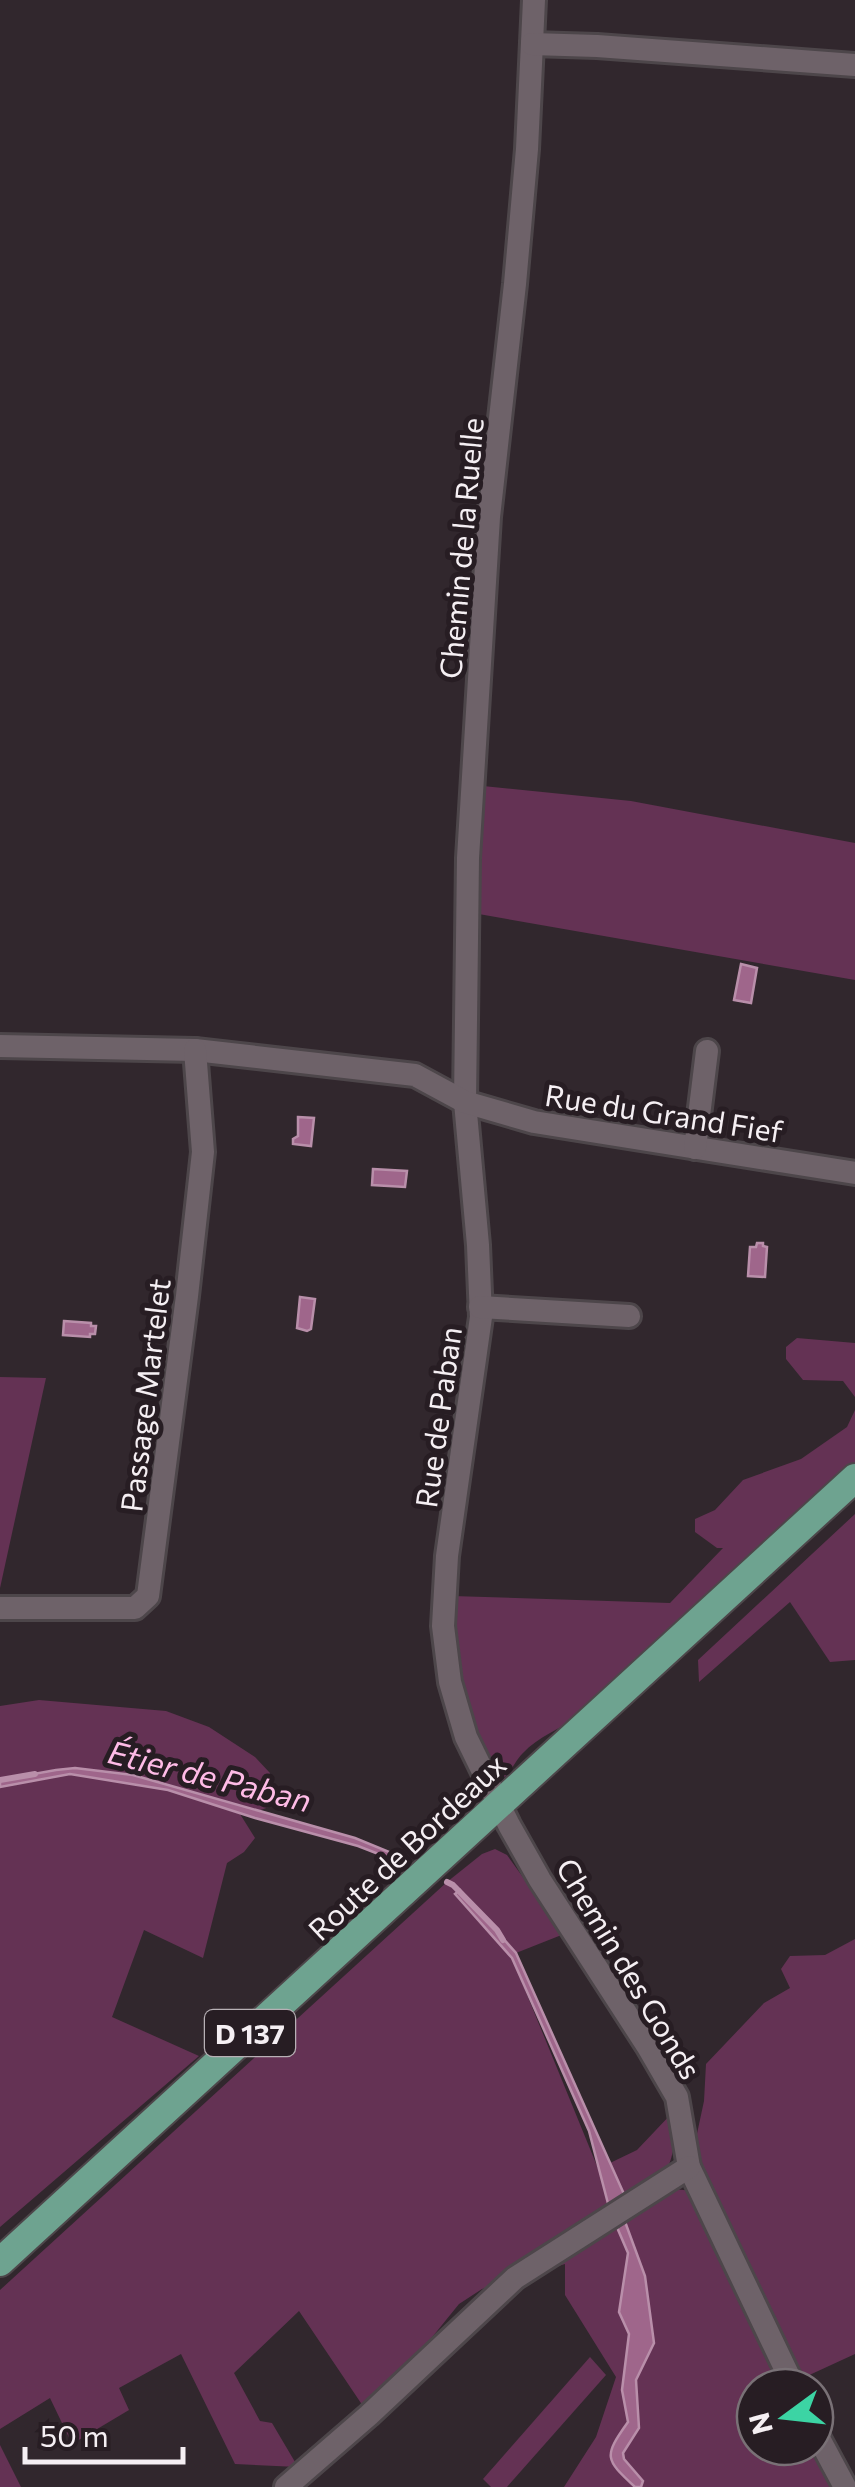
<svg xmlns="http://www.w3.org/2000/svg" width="855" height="2487" viewBox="0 0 855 2487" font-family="Commissioner,sans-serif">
<rect width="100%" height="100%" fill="#31272d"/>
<g fill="#643254">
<polygon points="483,786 631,801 855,843 855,980 473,913"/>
<polygon points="797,1338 855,1343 855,1397 843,1381 803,1380 786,1359 786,1347"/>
<polygon points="0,1377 46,1378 0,1588"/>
<path d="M 855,1410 L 855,1466 L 580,1717 C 560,1728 538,1737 523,1753 C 514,1762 512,1772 502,1779 C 484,1766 458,1685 454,1661 C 450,1640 453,1617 452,1596 L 670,1603 L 723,1548 L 717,1548 L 695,1532 L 695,1519 L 715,1510 L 743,1480 L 801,1459 L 847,1427 Z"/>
<polygon points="855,1514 855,1660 830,1662 790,1602 699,1682 698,1660"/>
<polygon points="39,1700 166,1711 209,1727 255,1757 270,1773 273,1790 269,1807 258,1811 154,1781 75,1768 0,1780 0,1706"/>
<polygon points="71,1774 168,1790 240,1814 255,1838 244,1852 227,1863 203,1958 144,1930 112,2017 199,2056 0,2227 0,1786"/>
<path d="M 495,1849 L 507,1855 L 564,1934 L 516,1953 L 460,1891 L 456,1894 L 512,1958 L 604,2183 L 619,2184 L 610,2163 L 637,2150 L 673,2112 C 675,2144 676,2162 655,2187 L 693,2191 L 788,2387 L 755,2387 L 755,2447 L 815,2447 L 836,2487 L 564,2487 L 596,2437 L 616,2377 L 565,2295 L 565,2264 L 482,2289 L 459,2304 L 369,2415 L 299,2311 L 234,2373 L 260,2421 L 272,2423 L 298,2467 L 235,2464 L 181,2354 L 119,2388 L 129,2410 L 72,2444 L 50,2398 L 0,2429 L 0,2290 L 447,1882 L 482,1854 Z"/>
<polygon points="855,1939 855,2354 792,2383 692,2157 704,2101 706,2064 764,2003 790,1988 781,1969 790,1956 825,1955"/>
<polygon points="590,2357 606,2375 507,2487 491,2487 483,2479"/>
<polygon points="0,2445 21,2487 0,2487"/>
</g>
<g fill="#9f668b" stroke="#b98faa" stroke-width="2.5">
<polygon points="741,964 757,968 751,1003 734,1000"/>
<polygon points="298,1117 314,1118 311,1146 293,1144 293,1139 298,1136"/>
<polygon points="373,1169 407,1171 405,1187 372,1185"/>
<polygon points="757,1243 763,1243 763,1246 767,1247 765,1277 748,1276 750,1247 756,1247"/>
<polygon points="300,1297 315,1299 311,1329 307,1331 297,1328"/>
<polygon points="64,1321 91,1323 91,1326 96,1326 95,1334 90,1334 90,1337 63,1335"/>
<polygon points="75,1768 133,1775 154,1781 355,1838 404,1858 399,1862 358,1846 255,1818 168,1790 70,1774 0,1787 0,1780 56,1770"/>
<path d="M 460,1890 L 516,1953 L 628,2203 L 620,2208 L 645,2276 L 654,2343 L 636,2380 L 639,2428 L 623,2453 L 624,2459 L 643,2481 L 641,2487 L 635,2487 C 605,2459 603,2457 628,2422 L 622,2390 L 629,2334 L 619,2312 L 628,2253 L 610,2211 L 589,2131 L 512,1958 L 455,1894 Z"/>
</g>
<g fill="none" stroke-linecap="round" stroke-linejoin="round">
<g stroke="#b98faa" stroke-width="6">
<polyline points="0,1780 35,1774"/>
<polyline points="447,1882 453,1885 497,1930 503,1940"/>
</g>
<defs>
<g id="minor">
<polyline points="534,0 527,149 515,284 489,517 468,858 465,1102 478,1245 481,1317 447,1556 443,1626 450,1682 466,1737 509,1825 540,1880 648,2047 677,2097 689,2167 794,2387"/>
<polyline points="532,44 597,46 855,65"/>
<polyline points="0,1046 195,1050 415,1075 465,1102 534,1122 855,1173"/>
<polyline points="695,1148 707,1051"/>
<polyline points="480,1307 629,1316"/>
<polyline points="0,1608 135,1608 148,1596 187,1296 203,1152 195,1050"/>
<polyline points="815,2431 845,2487"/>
<polyline points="286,2487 369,2415 515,2278 689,2167"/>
</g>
<polyline id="major" points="0,2262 855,1478"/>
</defs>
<use href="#minor" stroke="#4d464a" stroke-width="28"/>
<use href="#major" stroke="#4d464a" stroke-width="32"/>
<use href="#minor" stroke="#6e6269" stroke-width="22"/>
<use href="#major" stroke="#6ea390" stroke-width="28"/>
</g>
<g text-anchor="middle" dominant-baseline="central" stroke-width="10" stroke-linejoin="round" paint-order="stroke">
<rect fill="#271d23" stroke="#b7b0b5" stroke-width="2.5" x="205" y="2010" width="90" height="46" rx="8"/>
<g font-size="28" font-weight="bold" fill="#f5eff3">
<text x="250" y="2033">D 137</text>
</g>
<g font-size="30" fill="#f5eff3" stroke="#271d23">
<text transform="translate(460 548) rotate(-85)">Chemin de la Ruelle</text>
<text transform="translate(664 1112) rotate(9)">Rue du Grand Fief</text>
<text transform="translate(144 1395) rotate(-83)">Passage Martelet</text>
<text transform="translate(437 1417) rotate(-82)">Rue de Paban</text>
<text transform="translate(406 1846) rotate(-43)">Route de Bordeaux</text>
<text transform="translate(630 1968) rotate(59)">Chemin des Gonds</text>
</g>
<g font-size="32" font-style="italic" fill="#febbe6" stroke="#271d23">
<text transform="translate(210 1775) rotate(14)">Étier de Paban</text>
</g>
</g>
<g transform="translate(785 2417) rotate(255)"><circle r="48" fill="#271d23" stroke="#797176" stroke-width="2.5"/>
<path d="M0-8L18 38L0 25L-18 38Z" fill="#3cd4a4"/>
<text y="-15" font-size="28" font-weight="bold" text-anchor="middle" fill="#f5eff3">N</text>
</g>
<path d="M25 2447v15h158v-15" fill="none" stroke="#f5eff3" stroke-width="5"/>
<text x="40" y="2447" font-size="30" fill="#f5eff3" stroke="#271d23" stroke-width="8" paint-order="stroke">50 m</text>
</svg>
